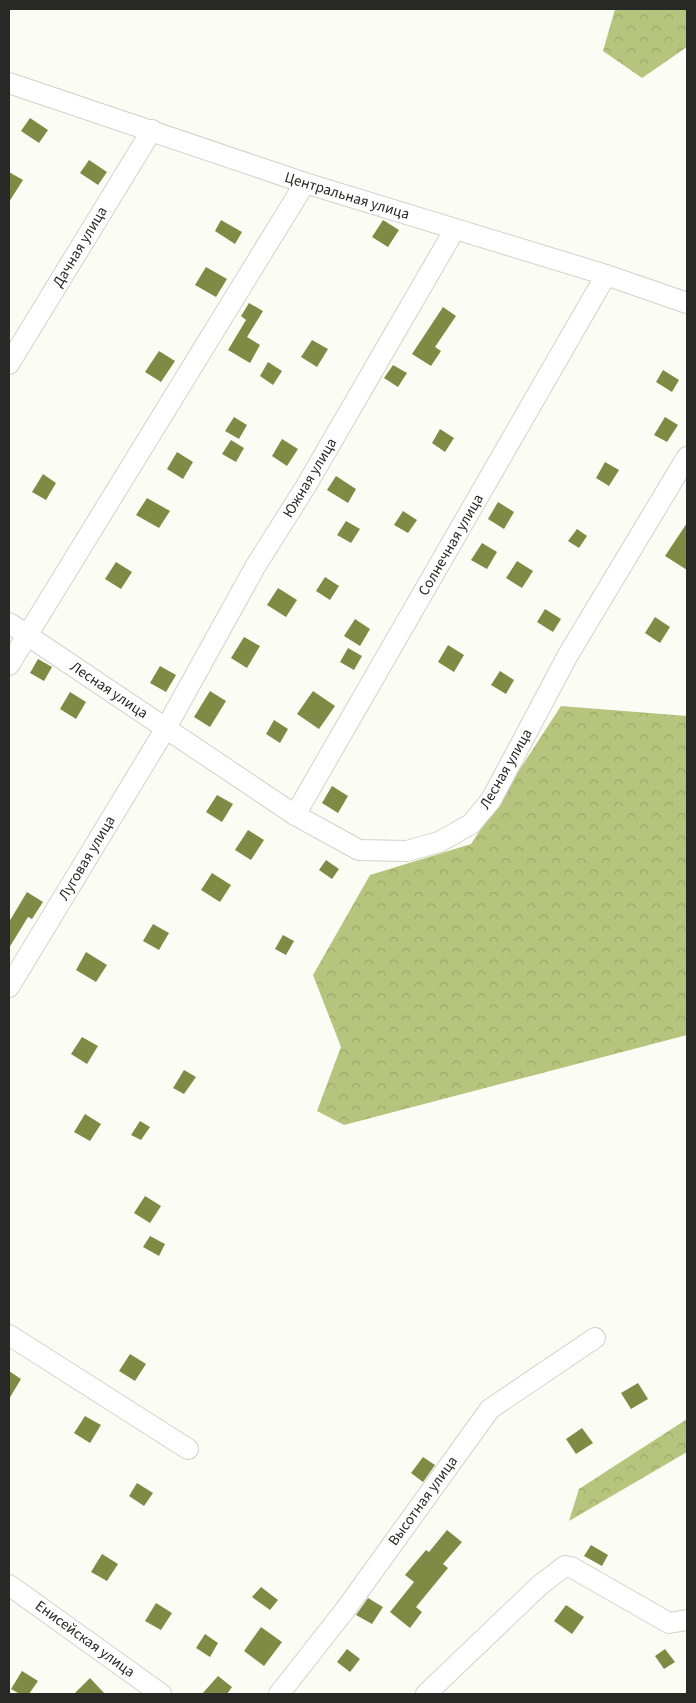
<svg xmlns="http://www.w3.org/2000/svg" width="696" height="1703" viewBox="0 0 696 1703" font-family="'Source Sans 3',sans-serif">
<defs>
<pattern id="forest-crowns" width="20" height="18" patternUnits="userSpaceOnUse" patternTransform="scale(1.25)"><rect width="20" height="18" fill="#b7c47d"/><path d="M2 6a3 3 0 1 1 6 0M12 15a3 3 0 1 1 6 0" fill="none" stroke="#9da86c"/></pattern>
</defs>
<rect width="100%" height="100%" fill="#fbfdf5"/>
<g fill="url(#forest-crowns)">
<polygon points="615,9 687,9 687,47 642,78 603,51"/>
<polygon points="561,706 687,716 687,1035 344,1125 317,1111 341,1047 313,975 370,875 471,844"/>
<polygon points="687,1419 687,1452 569,1521 579,1489"/>
</g>
<g fill="#7f8b45">
<polygon points="30,118 48,130 39,143 21,131"/>
<polygon points="89,160 107,172 98,185 80,173"/>
<polygon points="9,172 23,180 9,202"/>
<polygon points="221,220 242,232 235,244 215,231"/>
<polygon points="383,220 399,230 388,247 372,237"/>
<polygon points="206,267 227,279 216,297 195,285"/>
<polygon points="249,303 263,311 247,337 260,345 250,363 228,350 246,320 241,316"/>
<polygon points="443,307 456,316 435,347 441,351 431,366 412,354"/>
<polygon points="312,340 328,349 317,367 301,357"/>
<polygon points="159,351 175,361 161,382 145,372"/>
<polygon points="268,362 282,371 273,385 260,376"/>
<polygon points="393,365 407,373 398,387 384,378"/>
<polygon points="663,370 679,380 672,392 656,382"/>
<polygon points="234,417 247,425 239,439 225,431"/>
<polygon points="665,417 678,425 667,442 654,435"/>
<polygon points="440,429 454,438 445,452 432,443"/>
<polygon points="282,439 298,449 287,466 272,456"/>
<polygon points="231,440 244,448 236,462 222,454"/>
<polygon points="177,452 193,462 183,479 167,469"/>
<polygon points="605,462 619,470 609,486 596,478"/>
<polygon points="43,474 56,483 46,500 32,492"/>
<polygon points="336,476 356,489 348,503 327,490"/>
<polygon points="147,498 170,511 159,528 136,515"/>
<polygon points="498,502 514,512 504,529 488,519"/>
<polygon points="403,511 417,520 408,533 394,525"/>
<polygon points="346,521 360,529 351,543 337,535"/>
<polygon points="687,523 687,570 665,556"/>
<polygon points="577,529 587,536 579,548 568,541"/>
<polygon points="482,543 497,552 487,569 471,560"/>
<polygon points="517,561 533,571 522,588 506,578"/>
<polygon points="116,562 132,572 121,589 105,579"/>
<polygon points="325,577 339,586 330,600 316,591"/>
<polygon points="278,588 297,600 286,617 267,605"/>
<polygon points="545,609 561,619 553,632 537,622"/>
<polygon points="655,617 670,627 660,643 645,633"/>
<polygon points="355,619 370,629 360,646 344,636"/>
<polygon points="244,637 260,646 247,668 231,658"/>
<polygon points="448,645 464,655 454,672 438,662"/>
<polygon points="348,648 362,656 354,670 340,662"/>
<polygon points="38,659 52,667 44,681 30,673"/>
<polygon points="160,666 176,675 166,692 150,683"/>
<polygon points="500,671 514,680 506,694 491,685"/>
<polygon points="210,691 226,701 210,727 194,717"/>
<polygon points="313,691 335,706 319,729 297,714"/>
<polygon points="70,692 86,702 76,719 60,709"/>
<polygon points="274,720 288,729 280,743 266,734"/>
<polygon points="332,786 348,796 338,813 322,803"/>
<polygon points="217,795 233,804 222,822 206,812"/>
<polygon points="248,830 264,840 251,860 235,850"/>
<polygon points="326,860 339,869 332,879 319,870"/>
<polygon points="212,873 231,885 220,902 201,890"/>
<polygon points="27,892 43,902 32,919 28,917 9,948 9,922"/>
<polygon points="153,924 169,933 159,950 143,941"/>
<polygon points="283,935 294,941 286,955 275,949"/>
<polygon points="86,952 107,965 96,982 76,970"/>
<polygon points="82,1037 98,1046 87,1064 71,1054"/>
<polygon points="184,1070 196,1077 184,1094 173,1088"/>
<polygon points="85,1114 101,1124 90,1141 74,1132"/>
<polygon points="140,1121 150,1127 141,1140 131,1135"/>
<polygon points="145,1196 161,1206 150,1223 134,1213"/>
<polygon points="150,1236 165,1244 159,1256 143,1247"/>
<polygon points="130,1354 146,1364 135,1381 119,1371"/>
<polygon points="9,1371 21,1379 9,1399"/>
<polygon points="638,1383 648,1399 631,1409 621,1393"/>
<polygon points="85,1416 101,1425 90,1443 74,1433"/>
<polygon points="582,1428 593,1443 576,1454 566,1439"/>
<polygon points="423,1457 435,1465 423,1482 411,1473"/>
<polygon points="137,1483 153,1493 144,1506 129,1496"/>
<polygon points="447,1530 462,1542 443,1564 448,1568 416,1607 422,1612 410,1628 390,1612 414,1582 405,1575 426,1550 429,1552"/>
<polygon points="591,1545 608,1555 602,1566 584,1556"/>
<polygon points="102,1554 118,1564 107,1581 91,1572"/>
<polygon points="261,1587 278,1600 270,1610 252,1597"/>
<polygon points="368,1598 383,1607 372,1624 356,1615"/>
<polygon points="156,1603 172,1613 161,1630 145,1621"/>
<polygon points="566,1605 584,1617 572,1634 554,1621"/>
<polygon points="261,1627 282,1642 264,1666 244,1651"/>
<polygon points="205,1634 218,1643 210,1657 196,1648"/>
<polygon points="347,1649 360,1659 350,1672 337,1662"/>
<polygon points="665,1649 675,1662 664,1669 655,1656"/>
<polygon points="22,1671 38,1681 29,1694 20,1694 11,1689"/>
<polygon points="218,1676 232,1687 227,1694 202,1694"/>
<polygon points="90,1678 105,1694 74,1694"/>
</g>
<g fill="none" stroke-linecap="round" stroke-linejoin="round">
<defs>
<g id="minor">
<polyline points="9,83 305,183 606,275 687,303"/>
<polyline points="9,364 152,130"/>
<polyline points="9,623 295,815 359,850 407,851 439,842 471,824 491,800 568,655 687,457"/>
<polyline points="9,665 305,183"/>
<polyline points="295,815 606,275"/>
<polyline points="9,987 166,728 255,567 306,486 455,229"/>
<polyline points="9,1335 188,1449"/>
<polyline points="9,1585 161,1694"/>
<polyline points="279,1694 345,1610 490,1409 595,1338"/>
<polyline points="426,1694 540,1585 565,1566 571,1567 669,1623 687,1620"/>
</g>
</defs>
<use href="#minor" stroke="#d1d3cb" stroke-width="22"/>
<use href="#minor" stroke="#fff" stroke-width="20"/>
</g>
<g text-anchor="middle" dominant-baseline="central" stroke-width="4.5" stroke-linejoin="round" paint-order="stroke">
<g font-size="15" fill="#282926" stroke="#fff">
<text transform="translate(347 196) rotate(17)">Центральная улица</text>
<text transform="translate(80 247) rotate(-59)">Дачная улица</text>
<text transform="translate(310 478) rotate(-59)">Южная улица</text>
<text transform="translate(451 545) rotate(-60)">Солнечная улица</text>
<text transform="translate(109 690) rotate(34)">Лесная улица</text>
<text transform="translate(506 769) rotate(-60)">Лесная улица</text>
<text transform="translate(87 858) rotate(-59)">Луговая улица</text>
<text transform="translate(423 1501) rotate(-54)">Высотная улица</text>
<text transform="translate(85 1639) rotate(36)">Енисейская улица</text>
</g>
</g>
<rect width="696" height="1703" fill="none" stroke="#282926" stroke-width="20"/>
</svg>
